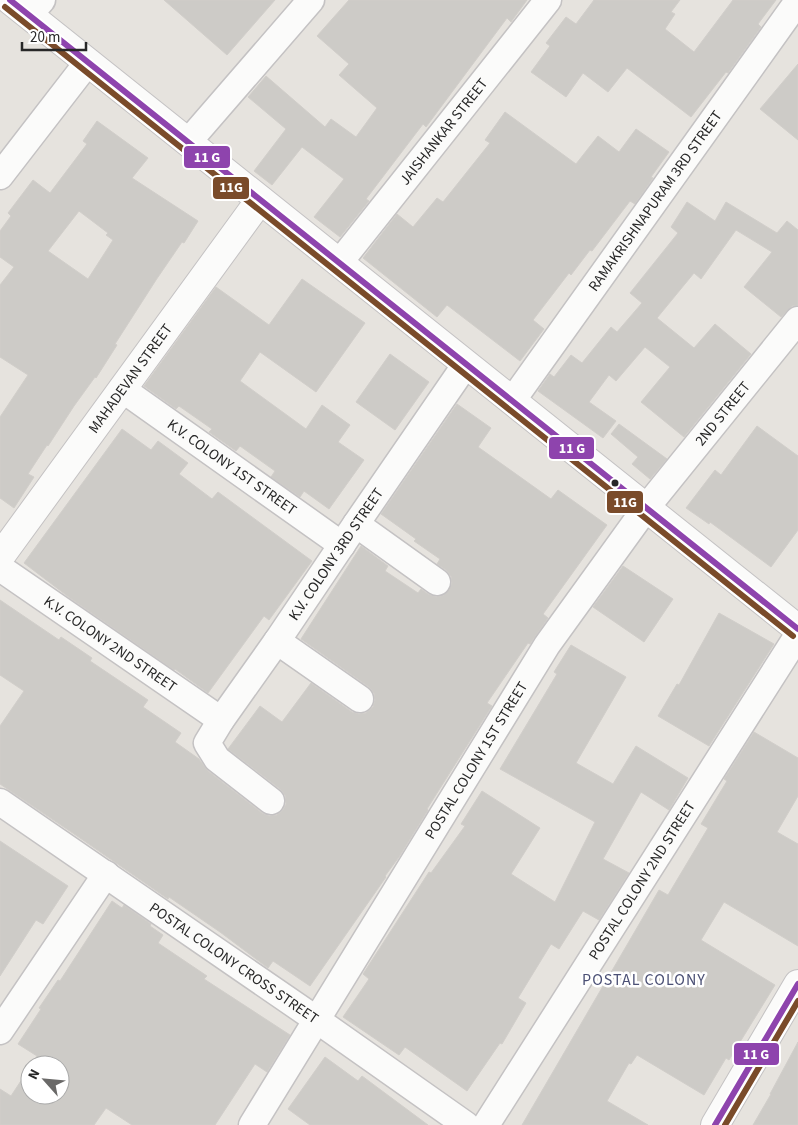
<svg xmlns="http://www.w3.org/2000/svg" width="798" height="1125" viewBox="0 0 798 1125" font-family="'Source Sans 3',sans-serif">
<rect width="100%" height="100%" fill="#e6e3de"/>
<g fill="#cdcbc7" stroke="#d1ceca" fill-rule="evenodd">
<polygon points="164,0 275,0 227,55"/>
<polygon points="349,0 527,0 511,22 507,18 426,127 423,124 366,199 369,201 340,237 314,217 344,179 302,147 272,185 254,171 286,129 248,97 266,76 325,127 331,119 356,137 377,108 339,75 349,64 317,36"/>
<polygon points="594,0 680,0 671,12 675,14 665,29 694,52 733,0 776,0 758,24 761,27 728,73 726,72 691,117 627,68 608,92 583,73 566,97 531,72 550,46 546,43 566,17 576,24"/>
<polygon points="798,64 798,140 760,109"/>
<polygon points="505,112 576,164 598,136 619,152 636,129 669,152 651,177 653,178 635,204 630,201 592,251 590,250 571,275 569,273 533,320 544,329 520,361 447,305 437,317 363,258 397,214 413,227 437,198 443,202 490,143 485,140"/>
<path d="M 97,121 L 148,158 L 132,178 L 198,221 L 184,243 L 182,242 L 156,280 L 115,344 L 117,345 L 96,378 L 95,377 L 74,406 L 48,446 L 47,445 L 28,474 L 34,477 L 14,508 L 0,498 L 0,417 L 28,375 L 0,357 L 0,285 L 14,267 L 0,257 L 0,231 L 11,216 L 8,213 L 33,180 L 50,193 L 87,144 L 83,141 ZM 79,211 L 108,233 L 106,235 L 113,240 L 88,279 L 48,251 Z"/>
<polygon points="687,202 715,221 726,202 777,233 787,221 798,230 798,305 792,306 781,317 744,287 772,252 736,230 701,279 694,273 657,318 694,348 715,324 751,354 684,437 641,402 670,367 645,347 616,381 609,375 589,402 616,421 603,438 538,391 550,374 554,377 571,355 582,363 611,327 617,332 642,303 630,293 678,233 671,227"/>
<polygon points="302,279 365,323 316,392 260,352 240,381 306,429 322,405 350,425 338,442 364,460 329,509 304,491 300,497 271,477 275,471 240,446 236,451 209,432 212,429 179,406 176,409 144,386 216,287 269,325"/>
<polygon points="390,354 429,382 395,430 356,402"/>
<polygon points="457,404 491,428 478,447 551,499 558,490 607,525 543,614 548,618 530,644 528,643 487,703 492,706 427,809 428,810 399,857 385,876 386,877 310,986 273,961 268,968 220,932 169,897 168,899 80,838 0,784 0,726 24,691 0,675 0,600 59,640 61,637 92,658 90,661 148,700 143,707 181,733 175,742 199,759 208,771 262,813 269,816 277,815 283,810 286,804 285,795 280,789 228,749 260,706 282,722 311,683 352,712 359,714 366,713 373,707 375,700 374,693 369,687 301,639 361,546 388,566 385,571 418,593 421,589 428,594 436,597 444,595 449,590 452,583 451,576 446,570 437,564 440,559 414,541 416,539 381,514"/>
<polygon points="619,424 667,459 650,479 632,464 638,457 611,434"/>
<polygon points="757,426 798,456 798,530 771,567 710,522 709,524 686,508 715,470 721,475"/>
<polygon points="122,429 151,450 158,441 188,463 179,474 212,499 218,492 312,561 269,620 264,616 208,693 175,669 174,670 70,598 24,563"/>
<polygon points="623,566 673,599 644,642 593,607"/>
<polygon points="719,613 774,644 709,746 658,716 677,684 679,685"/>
<polygon points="571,645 626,677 576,763 613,784 636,746 688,778 669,810 641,792 603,859 629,873 599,920 583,911 559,949 551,944 518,998 526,1003 502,1044 500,1043 467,1091 405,1047 399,1055 343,1017 369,979 363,974 429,872 431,873 465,826 461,824 482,791 540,828 511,874 555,902 595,822 500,769 557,674 554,672"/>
<polygon points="754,732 798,758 798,796 777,832 798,844 798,946 724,902 701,940 775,985 729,1060 726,1058 704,1095 637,1055 631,1064 629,1063 607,1101 648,1125 522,1125 659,890 668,895 708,828 701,824 727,781 724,779"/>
<polygon points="0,841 68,886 43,924 36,920 0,976"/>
<polygon points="112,901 122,908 124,905 151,924 150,926 163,935 158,943 207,976 204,979 290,1035 267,1072 255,1064 215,1125 132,1125 106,1108 94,1125 0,1125 0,1089 11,1096 30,1067 30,1095 60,1095 60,1065 31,1065 37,1056 18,1044 41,1009 39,1008 58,980 60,981"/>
<polygon points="798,1042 798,1125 753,1125 771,1094 770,1094"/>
<polygon points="325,1057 358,1081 362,1076 428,1125 310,1125 288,1109"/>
</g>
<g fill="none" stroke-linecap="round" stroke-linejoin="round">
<defs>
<g id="minor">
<polyline points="29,15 42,0"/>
<polyline points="188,142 311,0"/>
<polyline points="0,176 88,62"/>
<path id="s1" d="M 339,263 L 548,0"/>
<path id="s2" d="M 122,389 L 342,545"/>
<path id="s3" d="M 512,401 L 798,1"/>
<polyline points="356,524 437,582"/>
<path id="s4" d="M 0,568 L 221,720"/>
<polyline points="277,641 360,699"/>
<path id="s5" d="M 271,801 L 217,759 L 207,743 L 221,720 L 277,641 L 356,524 L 466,364"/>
<path id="s6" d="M 0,802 L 317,1020 L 466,1125"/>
<polyline points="0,1031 106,874"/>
<path id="s7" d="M 252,1125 L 547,645 L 646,508 L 798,320"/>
<path id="s8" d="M 486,1125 L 798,635"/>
</g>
<g id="tertiary">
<path id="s9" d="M 0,557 L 260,200"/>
</g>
<g id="secondary">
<polyline points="10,0 798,629"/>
<polyline points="715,1125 798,984"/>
</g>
</defs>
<use href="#minor" stroke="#c4c2c3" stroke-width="29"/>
<use href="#tertiary" stroke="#c4c2c3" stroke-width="30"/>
<use href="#secondary" stroke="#c4c2c3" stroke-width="30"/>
<use href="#minor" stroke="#fbfbfa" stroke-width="26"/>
<use href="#tertiary" stroke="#fbfbfa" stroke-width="28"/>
<use href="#secondary" stroke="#fbfbfa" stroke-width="28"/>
<defs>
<g id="bus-1">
<polyline points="10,0 798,629"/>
<polyline points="715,1125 798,984"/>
</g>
<g id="bus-2">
<polyline points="5,7 793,636"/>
<polyline points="725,1125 798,1001"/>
</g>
</defs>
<use href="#bus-1" stroke="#fff" stroke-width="10"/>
<use href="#bus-2" stroke="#fff" stroke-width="10"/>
<use href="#bus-1" stroke="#8e44ad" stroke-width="6"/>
<use href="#bus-2" stroke="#7a4b2a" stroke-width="6"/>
</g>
<circle fill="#282828" stroke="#fff" stroke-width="2" cx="615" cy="483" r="4.5"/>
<g text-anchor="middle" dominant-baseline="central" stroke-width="5" stroke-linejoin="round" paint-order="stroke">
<g font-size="15" fill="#282828" stroke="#fff">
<text stroke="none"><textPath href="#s1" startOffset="168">JAISHANKAR STREET</textPath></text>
<text stroke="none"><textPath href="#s3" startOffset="246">RAMAKRISHNAPURAM 3RD STREET</textPath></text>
<text stroke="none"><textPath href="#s9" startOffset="221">MAHADEVAN STREET</textPath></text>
<text stroke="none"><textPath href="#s7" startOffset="854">2ND STREET</textPath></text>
<text stroke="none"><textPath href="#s2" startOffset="135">K.V. COLONY 1ST STREET</textPath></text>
<text stroke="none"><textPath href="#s5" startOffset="316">K.V. COLONY 3RD STREET</textPath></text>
<text stroke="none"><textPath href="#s4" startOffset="134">K.V. COLONY 2ND STREET</textPath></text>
<text stroke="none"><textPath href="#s7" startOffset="428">POSTAL COLONY 1ST STREET</textPath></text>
<text stroke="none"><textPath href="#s8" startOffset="290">POSTAL COLONY 2ND STREET</textPath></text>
<text stroke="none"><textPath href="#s6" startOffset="284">POSTAL COLONY CROSS STREET</textPath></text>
</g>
<g font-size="16" letter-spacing="1" fill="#4b5075" stroke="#fff">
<text x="644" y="980">POSTAL COLONY</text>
</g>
</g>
<g stroke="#fff" stroke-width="2">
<rect x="183" y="145" width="48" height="24" rx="5" fill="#8e44ad"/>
<rect x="212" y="176" width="38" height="24" rx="5" fill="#7a4b2a"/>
<rect x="548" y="436" width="47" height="24" rx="5" fill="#8e44ad"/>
<rect x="606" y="490" width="38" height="24" rx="5" fill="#7a4b2a"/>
<rect x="733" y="1042" width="47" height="24" rx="5" fill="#8e44ad"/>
</g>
<g font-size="14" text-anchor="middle" font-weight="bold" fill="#fff">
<text x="207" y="162">11 G</text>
<text x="231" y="192">11G</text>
<text x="572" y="453">11 G</text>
<text x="625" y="507">11G</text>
<text x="756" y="1059">11 G</text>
</g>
<g transform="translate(45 1080) rotate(297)"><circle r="24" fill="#ffffff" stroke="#a9a9a9"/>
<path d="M0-4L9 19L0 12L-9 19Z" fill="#6a6968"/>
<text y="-8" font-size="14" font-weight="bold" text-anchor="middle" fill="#282828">N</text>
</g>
<path d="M22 42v8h64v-8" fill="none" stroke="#282828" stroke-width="2.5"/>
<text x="30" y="42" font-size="15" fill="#282828" stroke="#ffffff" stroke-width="4" paint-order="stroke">20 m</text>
</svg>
